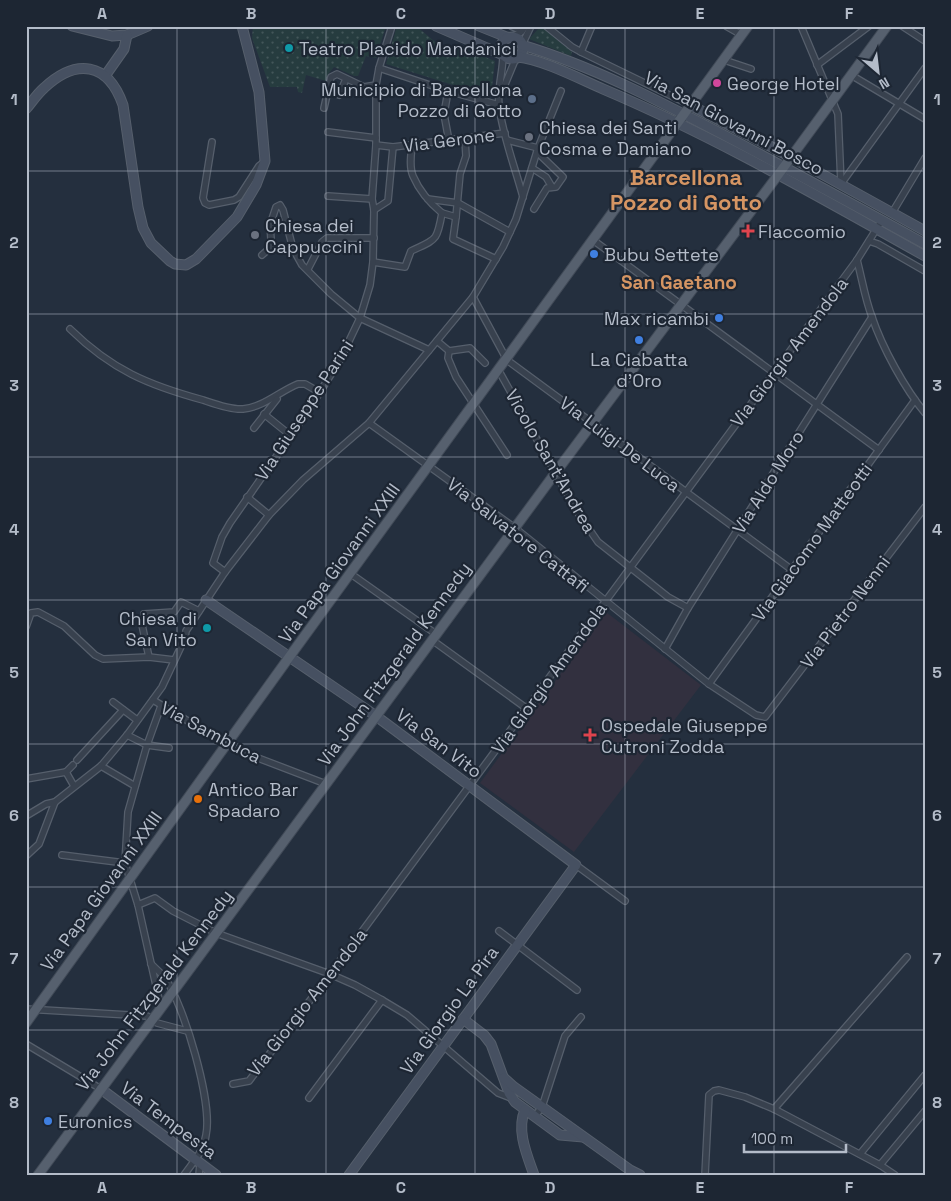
<svg xmlns="http://www.w3.org/2000/svg" width="951" height="1201" viewBox="0 0 951 1201" font-family="'Space Grotesk',sans-serif">
<defs>
<pattern id="park-dots" width="8" height="8" patternUnits="userSpaceOnUse" patternTransform="scale(1.25)"><rect width="8" height="8" fill="#263c3f"/><path d="M2 2h.1M6 6h.1" fill="none" stroke="#435659" stroke-width="1.8" stroke-linecap="round"/></pattern>
</defs>
<rect width="100%" height="100%" fill="#242f3e"/>
<polygon fill="#32303f" points="606,612 701,685 574,852 480,783"/>
<g fill="url(#park-dots)">
<polygon points="253,26 386,26 376,58 366,56 358,76 354,76 334,67 329,73 326,81 306,75 302,93 298,92 297,87 270,87 252,38"/>
<polygon points="397,26 416,26 440,46 458,46 495,61 491,95 488,96 386,64"/>
<polygon points="541,26 572,52 571,56 529,39"/>
</g>
<g fill="none" stroke-linecap="round" stroke-linejoin="round">
<defs>
<g id="street">
<polyline points="511,26 522,31"/>
<polyline points="546,26 572,47 583,53 692,106"/>
<polyline points="726,26 742,35"/>
<polyline points="801,26 838,114 841,184"/>
<polyline points="902,26 925,41"/>
<polyline points="511,37 520,33 526,26"/>
<polyline points="522,45 531,26"/>
<polyline points="581,52 592,26"/>
<path d="M 503,55 C 503,72 497,89 499,106 C 503,137 515,167 523,197"/>
<polyline points="724,60 751,69"/>
<polyline points="817,65 869,26"/>
<polyline points="379,68 448,91 499,105"/>
<polyline points="851,75 925,119"/>
<polyline points="448,91 444,114 449,141"/>
<polyline points="501,94 516,58"/>
<polyline points="339,95 346,79"/>
<polyline points="324,108 331,77 337,74 364,87 376,85"/>
<polyline points="328,132 376,138"/>
<polyline points="465,139 466,156 460,174 456,217 453,239 496,259"/>
<polyline points="507,140 538,148"/>
<polyline points="212,142 203,198 205,203 209,205 234,200 239,197 259,166 263,163"/>
<polyline points="376,145 393,147 505,133"/>
<polyline points="532,168 546,177 552,187"/>
<polyline points="841,184 925,68"/>
<polyline points="328,196 372,199"/>
<polyline points="428,199 458,203 510,232"/>
<polyline points="534,209 547,188 556,187 563,177 537,152"/>
<polyline points="374,210 388,201 393,147"/>
<polyline points="442,213 456,217"/>
<polyline points="892,213 925,158"/>
<polyline points="593,240 879,450"/>
<polyline points="869,241 878,244 925,271"/>
<polyline points="262,255 270,248 271,239 270,225 276,207 280,205 283,210 292,245 297,256 302,265 331,294 360,318 429,350"/>
<path d="M 857,260 C 862,279 865,299 872,317 C 882,347 905,389 925,413"/>
<path d="M 373,262 L 405,267 L 411,251 C 436,239 437,242 442,213 C 431,204 419,190 413,176 C 409,167 411,155 412,145"/>
<polyline points="308,269 322,242 327,238 374,238"/>
<polyline points="473,297 507,360 792,570"/>
<path d="M 70,329 C 112,370 148,385 203,400 C 215,404 231,410 243,409 C 264,407 280,391 298,384 L 305,384 L 319,392"/>
<polyline points="437,341 449,351 448,358 456,377 507,455"/>
<polyline points="449,351 470,348 485,363"/>
<polyline points="499,371 576,510 598,542 668,597 688,608"/>
<polyline points="264,414 290,435"/>
<polyline points="369,423 515,528 709,684 756,715 765,717 925,507"/>
<polyline points="254,428 277,399"/>
<polyline points="247,497 269,515"/>
<polyline points="225,572 213,563 222,537 230,523 308,411 340,360 360,318 370,285 373,262 374,210 372,199 376,145 376,85 379,68 392,26"/>
<polyline points="351,574 436,634"/>
<polyline points="144,614 174,612 181,602 199,611"/>
<polyline points="142,625 149,657"/>
<polyline points="26,627 31,613 38,612 64,626 95,655 103,659 149,657 174,660"/>
<polyline points="432,640 526,708"/>
<polyline points="665,649 688,608 872,317"/>
<polyline points="709,684 915,400"/>
<polyline points="153,700 228,745 245,753 326,784"/>
<polyline points="113,702 137,720"/>
<polyline points="127,735 147,745 169,748"/>
<polyline points="77,760 123,710"/>
<polyline points="101,766 135,786"/>
<polyline points="66,772 73,765"/>
<polyline points="26,779 66,772 74,786"/>
<polyline points="26,816 46,804 55,802 101,766 127,735 162,687 185,638 186,631 225,572 269,515 303,480 369,423 473,297 503,247 516,219 538,148 561,91"/>
<polyline points="62,855 125,863"/>
<polyline points="26,856 39,844 55,802"/>
<polyline points="576,865 625,901"/>
<polyline points="138,905 155,898 173,911 216,933 330,974 355,985 382,1000 407,1015 498,1093 511,1098"/>
<polyline points="499,931 577,990"/>
<path d="M 151,964 C 155,968 161,973 165,978 C 184,1005 213,1103 206,1135 C 204,1151 193,1162 184,1175"/>
<polyline points="161,1008 138,905 125,863 128,812 147,745 161,706"/>
<polyline points="26,1009 147,1016 157,1023 187,1031"/>
<polyline points="26,1044 101,1089"/>
<polyline points="233,1084 249,1081 358,937 857,260 882,220"/>
<polyline points="309,1098 382,1000"/>
<polyline points="774,1109 907,957"/>
<polyline points="535,1116 542,1107 565,1036 581,1017"/>
<polyline points="860,1154 925,1075"/>
<polyline points="880,1165 925,1111"/>
<polyline points="199,1175 200,1163"/>
<polyline points="705,1175 709,1095 714,1091 719,1090 745,1097 774,1109 880,1165 895,1175"/>
</g>
<g id="secondary">
<polyline points="72,26 112,36 127,35 148,26"/>
<polyline points="436,26 503,55"/>
<polyline points="479,26 509,38"/>
<circle cx="512" cy="48" r="11"/>
<path d="M 522,45 C 592,66 657,100 722,134 C 790,170 858,207 925,244"/>
<path d="M 518,57 C 541,59 580,79 603,89 C 714,136 819,197 925,256"/>
<polyline points="105,76 124,49 127,35"/>
<polyline points="692,106 791,157 925,231"/>
<path d="M 26,109 C 32,102 37,94 44,88 C 76,58 108,62 123,105 L 138,207 L 143,228 L 151,243 L 170,261 L 175,264 L 186,265 L 196,259 L 237,217 L 256,185 L 265,161 L 259,92 L 242,26"/>
<polyline points="206,600 376,716 576,865 349,1175"/>
<polyline points="463,1019 484,1035 491,1044 509,1093 515,1102 560,1135 583,1137"/>
<polyline points="504,1078 514,1087 630,1170 640,1175"/>
<polyline points="101,1089 216,1175"/>
<path d="M 525,1110 C 516,1130 527,1155 534,1175"/>
</g>
<g id="primary">
<polyline points="26,1023 290,656 748,26"/>
<polyline points="38,1175 556,472 778,175 887,26"/>
</g>
</defs>
<use href="#street" stroke="#565f6c" stroke-width="8"/>
<use href="#secondary" stroke="#565f6c" stroke-width="11"/>
<use href="#primary" stroke="#414a57" stroke-width="11"/>
<use href="#street" stroke="#38414e" stroke-width="5.5"/>
<use href="#secondary" stroke="#465061" stroke-width="9"/>
<use href="#primary" stroke="#56606e" stroke-width="9"/>
</g>
<path fill="none" stroke="#b4bcc9" stroke-width="1" stroke-opacity="0.55" d="M 177,26 L 177,1175M 326,26 L 326,1175M 475,26 L 475,1175M 625,26 L 625,1175M 774,26 L 774,1175M 26,171 L 925,171M 26,314 L 925,314M 26,457 L 925,457M 26,600 L 925,600M 26,744 L 925,744M 26,887 L 925,887M 26,1030 L 925,1030"/>
<g fill="#0f9aa8" stroke="#1d2633" stroke-width="2">
<circle cx="289" cy="48" r="5"/>
<circle cx="207" cy="628" r="5"/>
</g>
<circle fill="#d1479c" stroke="#1d2633" stroke-width="2" cx="717" cy="83" r="5"/>
<circle fill="#5c6f8a" stroke="#1d2633" stroke-width="2" cx="532" cy="99" r="5"/>
<g fill="#6b7280" stroke="#1d2633" stroke-width="2">
<circle cx="529" cy="137" r="5"/>
<circle cx="255" cy="235" r="5"/>
</g>
<g fill="#e0444e" stroke="#1d2633" stroke-width="2">
<path d="M745.5 223.5h5v5h5v5h-5v5h-5v-5h-5v-5h5z"/>
<path d="M587.5 727.5h5v5h5v5h-5v5h-5v-5h-5v-5h5z"/>
</g>
<g fill="#3f7fe0" stroke="#1d2633" stroke-width="2">
<circle cx="594" cy="254" r="5"/>
<circle cx="719" cy="318" r="5"/>
<circle cx="639" cy="340" r="5"/>
<circle cx="48" cy="1121" r="5"/>
</g>
<circle fill="#e8710a" stroke="#1d2633" stroke-width="2" cx="198" cy="799" r="5"/>
<g text-anchor="middle" dominant-baseline="central" stroke-width="4.5" stroke-linejoin="round" paint-order="stroke">
<g font-size="18" fill="#b4bcc9" stroke="#1d2633" text-anchor="start">
<text x="299" y="48">Teatro Placido Mandanici</text>
<text x="727" y="83">George Hotel</text>
<text x="522" y="89" text-anchor="end">Municipio di Barcellona<tspan x="522" dy="21">Pozzo di Gotto</tspan></text>
<text x="539" y="127">Chiesa dei Santi<tspan x="539" dy="21">Cosma e Damiano</tspan></text>
<text x="265" y="225">Chiesa dei<tspan x="265" dy="21">Cappuccini</tspan></text>
<text x="758" y="231">Flaccomio</text>
<text x="604" y="254">Bubu Settete</text>
<text x="709" y="318" text-anchor="end">Max ricambi</text>
<text x="639" y="359" text-anchor="middle">La Ciabatta<tspan x="639" dy="21">d'Oro</tspan></text>
<text x="197" y="618" text-anchor="end">Chiesa di<tspan x="197" dy="21">San Vito</tspan></text>
<text x="601" y="725">Ospedale Giuseppe<tspan x="601" dy="21">Cutroni Zodda</tspan></text>
<text x="208" y="789">Antico Bar<tspan x="208" dy="21">Spadaro</tspan></text>
<text x="58" y="1121">Euronics</text>
</g>
<g font-size="18" fill="#b4bcc9" stroke="#1d2633">
<text transform="translate(734 123) rotate(28)">Via San Giovanni Bosco</text>
<text transform="translate(449 140) rotate(-7)">Via Gerone</text>
<text transform="translate(789 352) rotate(-53)">Via Giorgio Amendola</text>
<text transform="translate(304 410) rotate(-57)">Via Giuseppe Parini</text>
<text transform="translate(620 444) rotate(37)">Via Luigi De Luca</text>
<text transform="translate(551 461) rotate(60)">Vicolo Sant'Andrea</text>
<text transform="translate(768 482) rotate(-58)">Via Aldo Moro</text>
<text transform="translate(518 535) rotate(38)">Via Salvatore Cattafi</text>
<text transform="translate(812 542) rotate(-54)">Via Giacomo Matteotti</text>
<text transform="translate(339 563) rotate(-54)">Via Papa Giovanni XXIII</text>
<text transform="translate(845 612) rotate(-53)">Via Pietro Nenni</text>
<text transform="translate(394 664) rotate(-54)">Via John Fitzgerald Kennedy</text>
<text transform="translate(549 678) rotate(-54)">Via Giorgio Amendola</text>
<text transform="translate(211 732) rotate(28)">Via Sambuca</text>
<text transform="translate(439 743) rotate(37)">Via San Vito</text>
<text transform="translate(101 891) rotate(-54)">Via Papa Giovanni XXIII</text>
<text transform="translate(154 990) rotate(-53)">Via John Fitzgerald Kennedy</text>
<text transform="translate(307 1002) rotate(-52)">Via Giorgio Amendola</text>
<text transform="translate(449 1010) rotate(-54)">Via Giorgio La Pira</text>
<text transform="translate(169 1120) rotate(37)">Via Tempesta</text>
</g>
<g font-size="19" font-weight="bold" fill="#d59563" stroke="#1d2633">
<text x="679" y="282">San Gaetano</text>
</g>
<g font-size="22" font-weight="bold" fill="#d59563" stroke="#1d2633">
<text x="686" y="177">Barcellona<tspan x="686" dy="25">Pozzo di Gotto</tspan></text>
</g>
</g>
<rect width="951" height="1201" fill="none" stroke="#1d2633" stroke-width="55"/>
<g transform="translate(878 72) rotate(152)" stroke="#1d2633" stroke-width="4" paint-order="stroke">
<path d="M0-4L9 19L0 12L-9 19Z" fill="#b4bcc9"/>
<text y="-8" font-size="14" font-weight="bold" text-anchor="middle" fill="#b4bcc9">N</text>
</g>
<path d="M744 1144v8h102v-8" fill="none" stroke="#b4bcc9" stroke-width="2.5"/>
<text x="751" y="1144" font-size="15" fill="#b4bcc9" stroke="#1d2633" stroke-width="4" paint-order="stroke">100 m</text>
<rect x="28" y="28" width="896" height="1146" fill="none" stroke="#b4bcc9" stroke-width="2"/>
<g font-size="16" text-anchor="middle" font-weight="bold" fill="#b4bcc9">
<text x="102" y="19">A</text>
<text x="251" y="19">B</text>
<text x="401" y="19">C</text>
<text x="550" y="19">D</text>
<text x="700" y="19">E</text>
<text x="849" y="19">F</text>
<text x="14" y="105">1</text>
<text x="937" y="105">1</text>
<text x="14" y="248">2</text>
<text x="937" y="248">2</text>
<text x="14" y="391">3</text>
<text x="937" y="391">3</text>
<text x="14" y="535">4</text>
<text x="937" y="535">4</text>
<text x="14" y="678">5</text>
<text x="937" y="678">5</text>
<text x="14" y="821">6</text>
<text x="937" y="821">6</text>
<text x="14" y="964">7</text>
<text x="937" y="964">7</text>
<text x="14" y="1108">8</text>
<text x="937" y="1108">8</text>
<text x="102" y="1193">A</text>
<text x="251" y="1193">B</text>
<text x="401" y="1193">C</text>
<text x="550" y="1193">D</text>
<text x="700" y="1193">E</text>
<text x="849" y="1193">F</text>
</g>
</svg>
